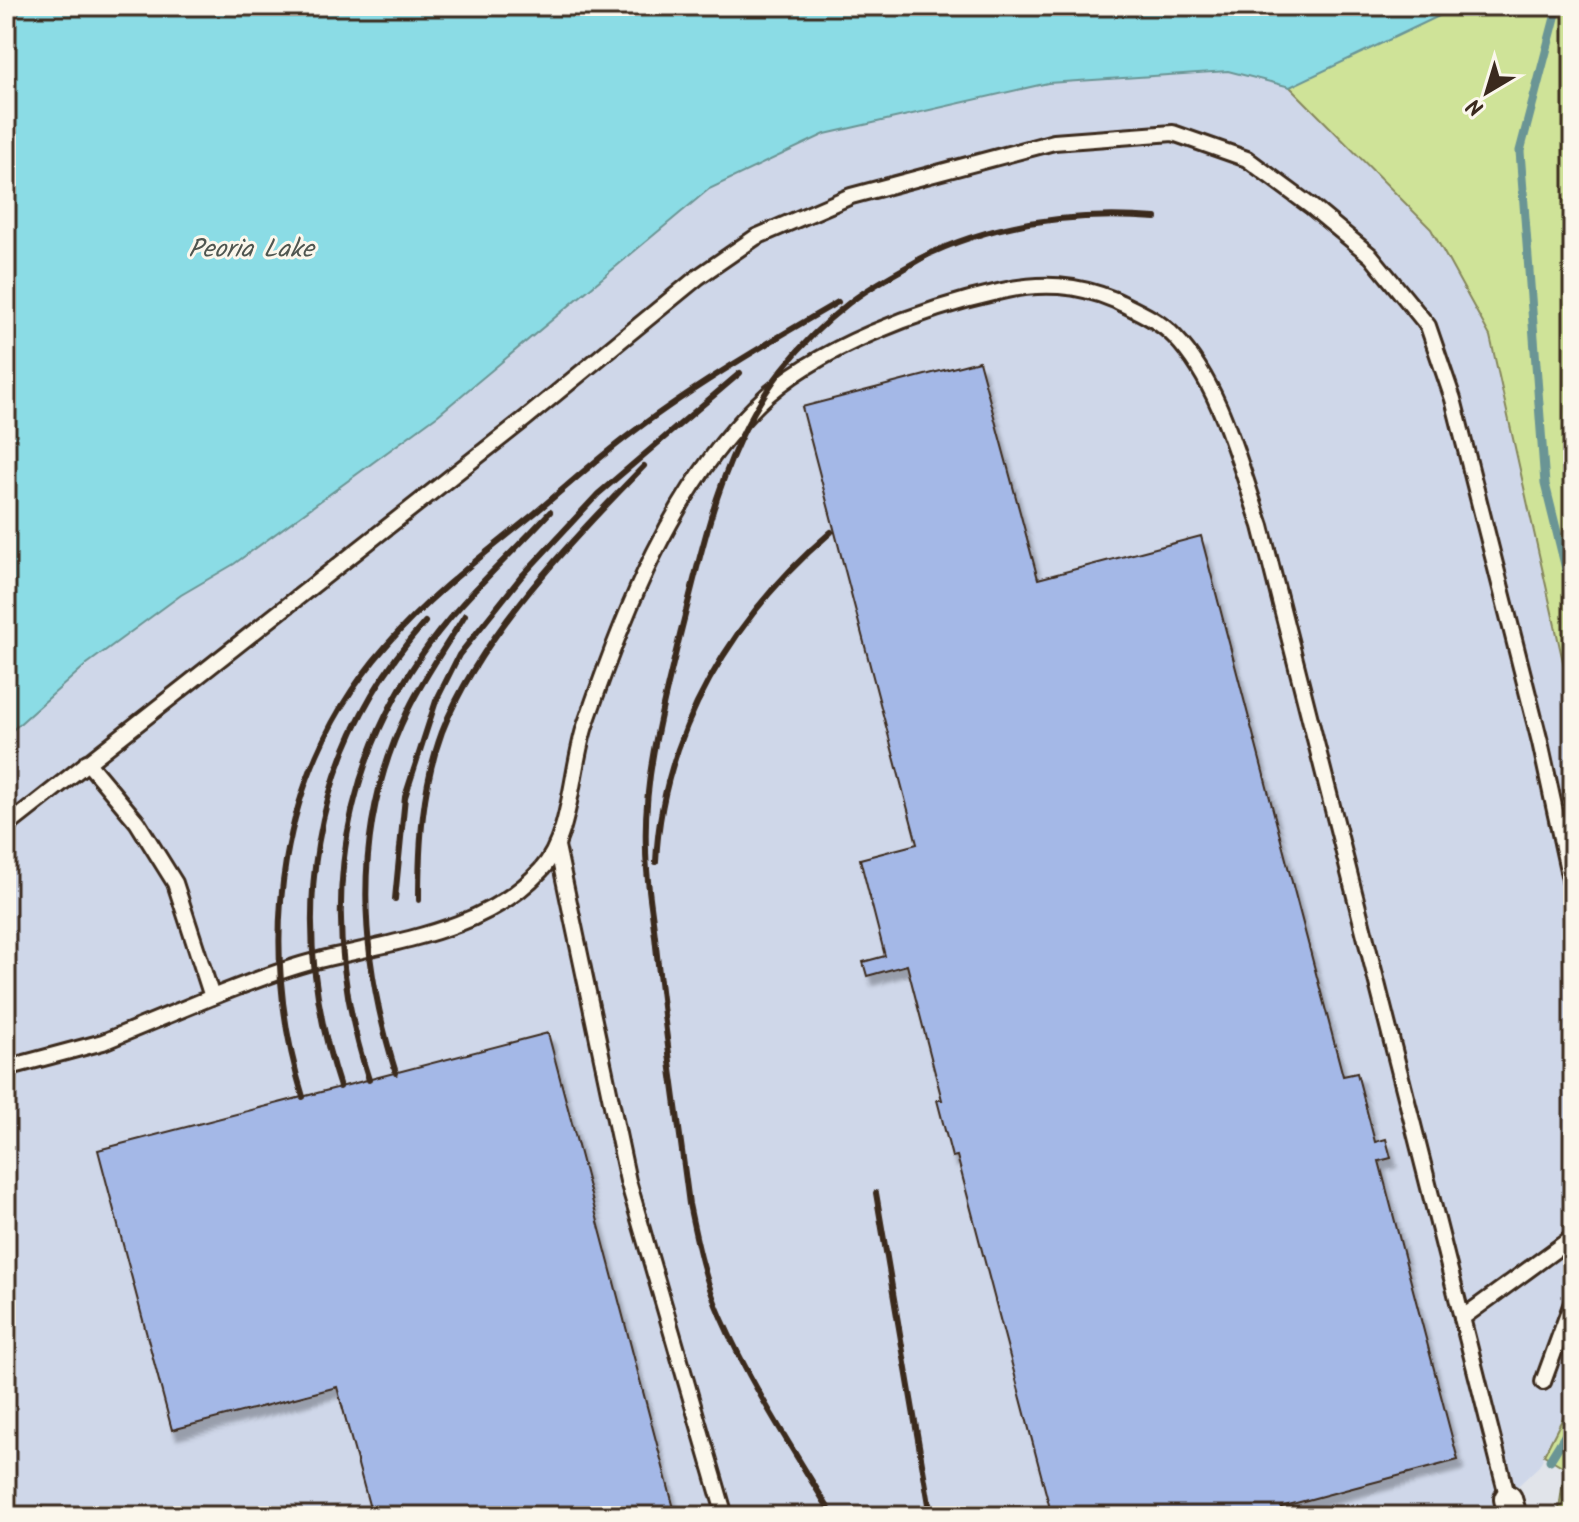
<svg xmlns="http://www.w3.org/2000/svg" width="1579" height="1522" viewBox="0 0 1579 1522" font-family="Kalam,sans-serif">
<defs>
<filter id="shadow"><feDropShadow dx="5" dy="9" stdDeviation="2" flood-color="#0004"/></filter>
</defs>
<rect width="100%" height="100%" fill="#e1e4ea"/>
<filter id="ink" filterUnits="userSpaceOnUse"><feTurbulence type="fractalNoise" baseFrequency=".0125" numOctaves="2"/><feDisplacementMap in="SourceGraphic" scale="16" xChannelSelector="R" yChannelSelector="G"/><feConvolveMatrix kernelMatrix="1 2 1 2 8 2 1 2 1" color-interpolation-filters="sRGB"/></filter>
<g filter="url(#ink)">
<polygon fill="#cfd7e9" points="1229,71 1290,87 1431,229 1490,336 1573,706 1573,1398 1539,1466 1486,1516 6,1516 6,736 87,664 181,595 234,564 709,189 825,134 1048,83"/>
<g fill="#cfe398" stroke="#85865b" stroke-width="2">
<polygon points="1372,6 1573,6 1573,706 1490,336 1431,229 1290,87"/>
<polygon points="1573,1398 1573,1516 1558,1516 1565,1468 1544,1455"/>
</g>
<polygon fill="#8bdce5" stroke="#6b9595" stroke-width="2" points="6,6 1460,6 1290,87 1228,71 1048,83 825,134 709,189 438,415 234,564 181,595 87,664 6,736"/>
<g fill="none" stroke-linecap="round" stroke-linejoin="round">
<g stroke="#6b9595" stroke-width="9">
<polyline points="1558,6 1520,151 1545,484 1573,597"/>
<polyline points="1550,1460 1573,1423"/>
</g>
</g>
<g fill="#a4b8e7" stroke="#3b2a1e" stroke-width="2" filter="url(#shadow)">
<polygon points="979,361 1038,579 1201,536 1343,1076 1357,1073 1375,1142 1386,1139 1391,1158 1379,1161 1458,1460 1281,1507 1283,1516 1052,1516 957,1156 952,1157 937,1100 942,1100 907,965 867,976 863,962 885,956 860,859 917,844 802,407"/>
<polygon points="548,1033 676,1516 372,1516 337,1387 172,1430 98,1150"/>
</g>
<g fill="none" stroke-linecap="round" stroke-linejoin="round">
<defs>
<g id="service">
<polyline points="6,827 526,418 698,277 756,237 851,196 1054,142 1173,133 1247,159 1312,207 1371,256 1428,326 1453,399 1540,742 1573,893"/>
<polyline points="557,846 628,1181 725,1516"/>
<path d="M 212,997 C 246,984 279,970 315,961 C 393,941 483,933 541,870 C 572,837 571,766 586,723 C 625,610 671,490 758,404 C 814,348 925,308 1002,291 C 1042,282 1077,284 1115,300 C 1135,310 1159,320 1175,337 C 1221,385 1239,464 1261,526 L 1508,1499"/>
<polyline points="6,1068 103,1042 212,997 175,883 137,822 87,762"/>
<polyline points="1462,1318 1573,1237"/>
<polyline points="1543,1382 1573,1300"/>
</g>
<polyline id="minor" points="1508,1499 1513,1516"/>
</defs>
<use href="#service" stroke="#3b2a1e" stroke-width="20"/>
<use href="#minor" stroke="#3b2a1e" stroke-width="32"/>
<use href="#service" stroke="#fbf7ec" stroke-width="14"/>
<use href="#minor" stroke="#fbf7ec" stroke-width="26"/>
<g stroke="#3b2a1e" stroke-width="6">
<path d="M 919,259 C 994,221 1074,212 1156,218"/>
<path d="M 656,862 C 662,732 734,615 831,532"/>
<polyline points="395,899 405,797 436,701 459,655 521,577 598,494 740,373"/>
<path d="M 419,900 C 419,844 422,786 442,732 C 480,635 572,540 644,466"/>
<path d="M 396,1073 C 358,952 351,826 408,710 C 424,677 446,646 465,615"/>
<path d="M 369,1080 C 321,933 332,786 420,657 C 457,603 506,560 550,512"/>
<path d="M 340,1087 C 286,924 308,754 425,622"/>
<path d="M 303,1097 C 256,944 277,770 386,646 C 429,596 483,555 535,513 C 567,486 599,457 633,432 C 697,384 769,342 838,302"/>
<polyline points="876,1193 931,1516"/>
<path d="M 833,1516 C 794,1451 751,1386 721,1317 C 705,1281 697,1243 689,1204 C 678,1118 665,1032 656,946 C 653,914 646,881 646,849 C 643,777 663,705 680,635 C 714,501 734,393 849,303 C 873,284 901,271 927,255"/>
</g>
</g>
</g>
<g text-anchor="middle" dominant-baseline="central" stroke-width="6" stroke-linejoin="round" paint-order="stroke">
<g font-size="26" font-style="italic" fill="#4f5650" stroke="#fbf7ec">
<text x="251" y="250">Peoria Lake</text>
</g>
</g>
<rect width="1579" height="1522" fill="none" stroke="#fbf7ec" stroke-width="32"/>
<rect x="16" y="16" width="1547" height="1490" fill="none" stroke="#3b2a1e" stroke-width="3" filter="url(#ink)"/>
<g transform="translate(1487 92) rotate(218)" stroke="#fbf7ec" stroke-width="6" paint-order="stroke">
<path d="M0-6L14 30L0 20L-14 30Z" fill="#3b2a1e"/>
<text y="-12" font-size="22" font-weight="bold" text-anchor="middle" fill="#3b2a1e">N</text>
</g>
</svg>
